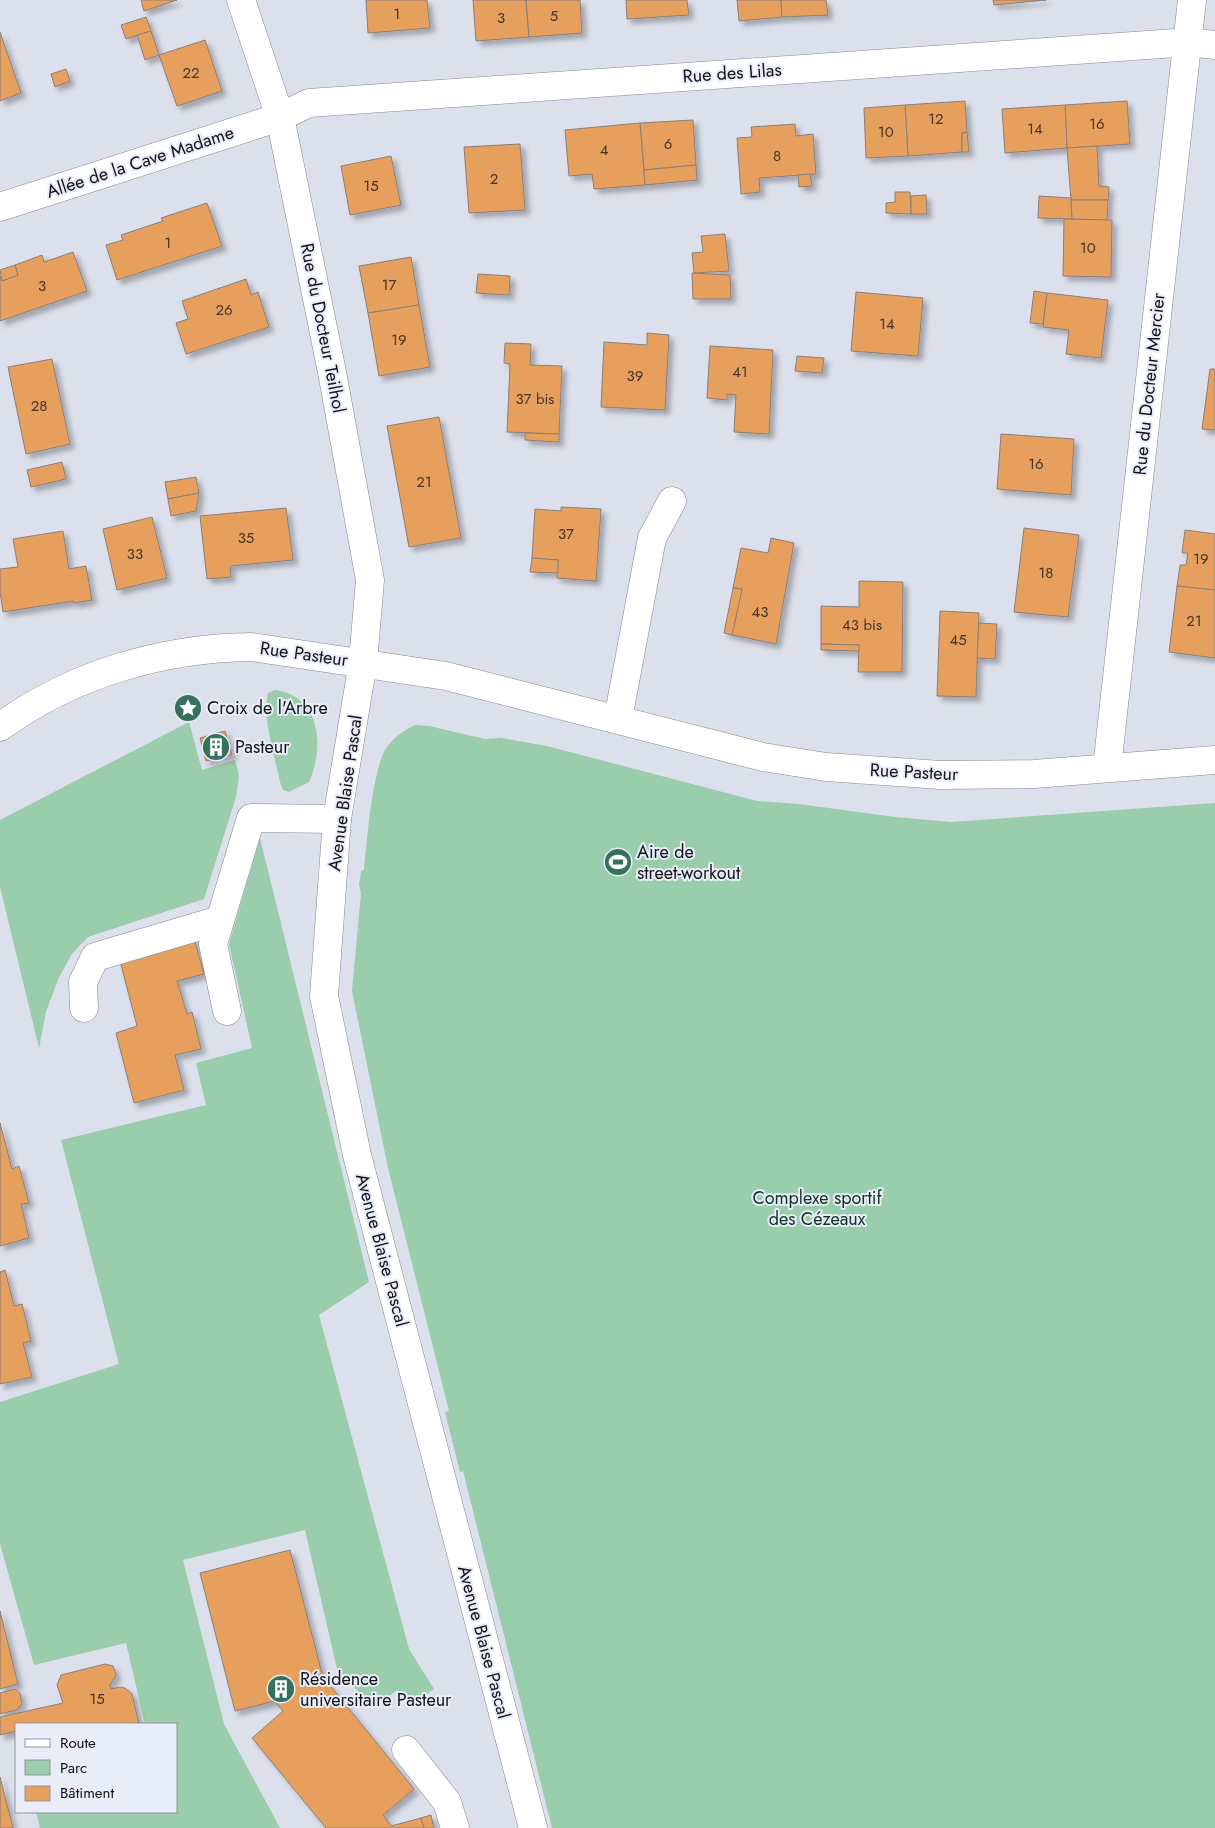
<svg xmlns="http://www.w3.org/2000/svg" width="1215" height="1828" viewBox="0 0 1215 1828" font-family="Jost,sans-serif">
<defs>
<filter id="shadow"><feDropShadow dx="4.5" dy="4.5" stdDeviation="2.5" flood-color="#0004"/></filter>
</defs>
<rect width="100%" height="100%" fill="#dce0ec"/>
<g fill="#99cdab">
<path d="M 275,690 C 322,696 324,748 309,782 L 289,792 L 283,790 L 280,782 C 275,757 262,717 268,693 Z"/>
<polygon points="189,722 202,770 235,760 239,775 236,797 204,899 88,937 72,954 59,977 46,1012 39,1048 0,887 0,820"/>
<path d="M 415,725 L 429,726 L 485,739 L 501,738 L 547,746 L 757,801 L 799,804 L 895,817 L 951,822 L 1215,803 L 1215,1828 L 552,1828 L 463,1471 L 460,1472 L 445,1412 L 449,1411 L 388,1168 L 352,991 L 361,893 L 359,885 L 361,871 L 364,870 C 367,840 372,774 385,750 C 392,738 403,731 415,725 Z"/>
<polygon points="260,838 369,1282 319,1315 409,1649 434,1689 409,1707 397,1690 374,1708 337,1669 305,1530 183,1560 224,1724 280,1828 40,1828 36,1812 176,1812 176,1724 145,1724 126,1643 34,1665 0,1544 0,1402 119,1364 61,1140 206,1105 196,1063 252,1048 229,944"/>
</g>
<g fill="#e69f5d" stroke="#8a8079" filter="url(#shadow)">
<polygon points="141,0 177,0 144,11"/>
<polygon points="366,0 427,0 430,28 368,33"/>
<polygon points="473,0 526,0 529,37 476,41"/>
<polygon points="526,0 580,0 582,33 529,37"/>
<polygon points="626,0 687,0 689,15 627,19"/>
<polygon points="737,0 781,0 782,17 739,21"/>
<polygon points="781,0 826,0 828,15 782,17"/>
<polygon points="993,0 1046,0 994,5"/>
<polygon points="146,17 151,31 126,39 121,25"/>
<polygon points="151,31 159,55 145,60 137,35"/>
<polygon points="0,32 21,93 0,101"/>
<polygon points="205,40 222,91 177,106 159,55"/>
<polygon points="66,69 70,81 55,87 51,74"/>
<polygon points="965,101 967,132 962,133 962,152 908,156 905,105"/>
<polygon points="1127,101 1130,144 1067,148 1065,105"/>
<polygon points="905,105 908,156 866,158 864,108"/>
<polygon points="1065,105 1067,148 1005,153 1002,109"/>
<polygon points="693,120 696,165 644,170 640,123"/>
<polygon points="640,123 645,185 594,189 592,174 569,176 565,130"/>
<polygon points="795,124 796,136 813,134 816,174 759,178 760,192 741,194 737,138 752,137 751,127"/>
<polygon points="967,132 969,152 962,152 962,133"/>
<polygon points="520,144 525,210 469,213 464,147"/>
<polygon points="1097,146 1099,186 1109,187 1108,200 1071,200 1067,148"/>
<polygon points="391,156 401,205 350,215 341,166"/>
<polygon points="696,165 697,180 645,185 644,170"/>
<polygon points="810,174 812,186 799,187 798,175"/>
<polygon points="895,192 910,192 911,214 886,213 886,203 895,202"/>
<polygon points="926,195 927,214 911,214 911,196"/>
<polygon points="1039,196 1071,198 1072,219 1038,218"/>
<polygon points="1071,200 1108,200 1107,220 1072,219"/>
<polygon points="207,203 222,246 117,280 106,245 123,240 121,235 163,221 161,218"/>
<polygon points="1064,219 1112,220 1111,277 1063,276"/>
<polygon points="725,234 729,271 694,273 692,253 703,252 701,236"/>
<polygon points="73,252 87,291 0,321 0,276 2,281 18,275 15,265 42,255 44,262"/>
<polygon points="411,257 419,305 368,313 359,266"/>
<polygon points="15,265 18,275 2,281 0,270"/>
<polygon points="692,273 730,275 731,299 693,299"/>
<polygon points="478,274 510,276 509,295 476,293"/>
<polygon points="246,279 251,295 258,292 269,327 186,354 176,323 188,319 182,301"/>
<polygon points="1034,291 1047,293 1043,324 1030,323"/>
<polygon points="856,292 923,298 918,356 851,351"/>
<polygon points="1047,293 1108,300 1101,358 1066,354 1069,330 1043,327"/>
<polygon points="419,305 430,367 379,376 368,313"/>
<polygon points="647,333 669,335 665,410 601,407 604,342 647,345"/>
<polygon points="505,343 531,344 530,365 562,366 559,434 507,432 510,364 504,363"/>
<polygon points="710,346 773,350 769,434 734,432 736,395 727,394 727,400 707,398"/>
<polygon points="797,356 824,358 822,373 795,371"/>
<polygon points="52,359 70,444 26,454 8,367"/>
<polygon points="1210,369 1215,369 1215,430 1202,429"/>
<polygon points="439,417 461,538 409,547 387,426"/>
<polygon points="525,433 559,434 559,442 525,440"/>
<polygon points="1001,434 1074,439 1071,495 997,489"/>
<polygon points="62,462 66,479 31,487 27,470"/>
<polygon points="196,477 199,493 168,499 165,482"/>
<polygon points="199,493 196,511 171,516 168,499"/>
<polygon points="561,507 601,509 596,581 557,578 558,560 532,558 535,509 561,511"/>
<polygon points="286,508 293,560 230,566 231,577 207,579 200,516"/>
<polygon points="152,517 167,578 117,590 103,529"/>
<polygon points="1024,528 1079,535 1068,617 1014,612"/>
<polygon points="1185,530 1215,534 1215,590 1177,586 1180,565 1186,565 1188,553 1182,553"/>
<polygon points="63,531 69,569 86,566 92,600 74,603 73,601 3,612 0,592 0,569 18,567 13,539"/>
<polygon points="771,538 794,543 776,644 732,635 742,589 733,588 741,548 768,553"/>
<polygon points="532,558 558,560 558,573 530,572"/>
<polygon points="859,581 903,582 902,672 858,672 859,645 821,644 821,606 859,607"/>
<polygon points="1177,586 1215,590 1215,658 1169,652"/>
<polygon points="733,588 742,589 732,635 724,633"/>
<polygon points="940,611 979,613 976,697 937,696"/>
<polygon points="979,623 997,624 995,659 977,658"/>
<polygon points="821,644 859,645 859,651 821,650"/>
<polygon points="225,731 232,755 206,761 200,738"/>
<polygon points="194,938 204,974 177,981 187,1014 192,1012 201,1049 175,1055 184,1090 134,1103 116,1033 137,1026 119,957"/>
<polygon points="0,1123 12,1169 19,1166 29,1203 21,1204 29,1238 0,1246"/>
<polygon points="5,1270 14,1306 22,1304 31,1341 23,1343 32,1377 0,1384 0,1272"/>
<polygon points="290,1550 323,1677 414,1789 383,1815 391,1826 421,1818 424,1828 326,1828 252,1738 283,1711 275,1701 235,1711 200,1573"/>
<polygon points="0,1611 18,1684 0,1689"/>
<polygon points="105,1664 113,1666 116,1675 110,1685 111,1689 120,1687 125,1688 132,1694 139,1724 16,1724 16,1731 0,1735 0,1717 63,1703 57,1685 61,1675"/>
<polygon points="15,1689 20,1693 22,1704 16,1710 0,1714 0,1693"/>
<polygon points="0,1777 13,1828 0,1828"/>
<polygon points="431,1815 434,1828 424,1828 421,1818"/>
</g>
<g fill="none" stroke-linecap="round" stroke-linejoin="round">
<defs>
<g id="minor">
<polyline points="241,0 280,117 332,372 370,580 363,662 337,819 324,996 357,1155 533,1828"/>
<polyline points="0,207 280,117 309,103 1162,44 1187,42 1215,45"/>
<polyline points="618,719 652,538 672,501"/>
<polyline points="1107,768 1192,0"/>
<polyline points="84,1008 83,982 95,957 220,920"/>
<polyline points="227,1011 213,944 251,818 337,819"/>
<polyline points="406,1750 447,1802 455,1828"/>
</g>
<path id="major" d="M 0,727 C 72,674 163,648 252,647 L 446,676 L 763,757 L 826,767 L 940,775 L 1034,774 L 1215,760"/>
</defs>
<use href="#minor" stroke="#848892" stroke-width="29"/>
<use href="#major" stroke="#848892" stroke-width="29"/>
<use href="#minor" stroke="#fff" stroke-width="28"/>
<use href="#major" stroke="#fff" stroke-width="28"/>
</g>
<defs>
<symbol id="sight-disc" viewBox="-11 -11 22 22"><circle r="9.5" fill="#35715c" stroke="#e9edf9"/><path d="M0-6L1.8-2.2L6-1.7L2.9 1.2L3.7 5.4L0 3.3L-3.7 5.4L-2.9 1.2L-6-1.7L-1.8-2.2Z" fill="#fff"/></symbol>
<symbol id="building-disc" viewBox="-11 -11 22 22"><circle r="9.5" fill="#35715c" stroke="#e9edf9"/><path d="M-4-6H4V6H1V3H-1V6H-4ZM-2.5-4.3h1.7v1.8h-1.7ZM.8-4.3h1.7v1.8H.8ZM-2.5-1h1.7V.8h-1.7ZM.8-1h1.7V.8H.8Z" fill="#fff"/></symbol>
<symbol id="stadium-disc" viewBox="-11 -11 22 22"><circle r="9.5" fill="#35715c" stroke="#e9edf9"/><path d="M0-5a6.5 5 0 1 0 0 10a6.5 5 0 1 0 0-10ZM-3.5-1.8h7v3.6h-7Z" fill="#fff"/></symbol>
</defs>
<g fill-rule="evenodd">
<use href="#sight-disc" x="172" y="692" width="32" height="32"/>
<use href="#building-disc" x="200" y="731" width="32" height="32"/>
<use href="#stadium-disc" x="602" y="846" width="32" height="32"/>
<use href="#building-disc" x="265" y="1673" width="32" height="32"/>
</g>
<g text-anchor="middle" dominant-baseline="central" stroke-width="4" stroke-linejoin="round" paint-order="stroke">
<g font-size="15" fill="#463528">
<text x="397" y="14">1</text>
<text x="554" y="16">5</text>
<text x="501" y="18">3</text>
<text x="191" y="73">22</text>
<text x="936" y="119">12</text>
<text x="1097" y="124">16</text>
<text x="1035" y="129">14</text>
<text x="886" y="132">10</text>
<text x="668" y="144">6</text>
<text x="604" y="150">4</text>
<text x="777" y="156">8</text>
<text x="494" y="179">2</text>
<text x="371" y="186">15</text>
<text x="168" y="243">1</text>
<text x="1088" y="248">10</text>
<text x="389" y="285">17</text>
<text x="42" y="286">3</text>
<text x="224" y="310">26</text>
<text x="887" y="324">14</text>
<text x="399" y="340">19</text>
<text x="740" y="372">41</text>
<text x="635" y="376">39</text>
<text x="535" y="399">37 bis</text>
<text x="39" y="406">28</text>
<text x="1036" y="464">16</text>
<text x="424" y="482">21</text>
<text x="566" y="534">37</text>
<text x="246" y="538">35</text>
<text x="135" y="554">33</text>
<text x="1201" y="559">19</text>
<text x="1046" y="573">18</text>
<text x="760" y="612">43</text>
<text x="1194" y="621">21</text>
<text x="862" y="625">43 bis</text>
<text x="958" y="640">45</text>
<text x="97" y="1699">15</text>
</g>
<g font-size="18" fill="#101216" stroke="#e9edf9">
<text transform="translate(732 73) rotate(-4)">Rue des Lilas</text>
<text transform="translate(140 162) rotate(-18)">Allée de la Cave Madame</text>
<text transform="translate(323 328) rotate(79)">Rue du Docteur Teilhol</text>
<text transform="translate(1149 384) rotate(-84)">Rue du Docteur Mercier</text>
<text transform="translate(304 654) rotate(8)">Rue Pasteur</text>
<text transform="translate(914 772) rotate(3)">Rue Pasteur</text>
<text transform="translate(345 793) rotate(-82)">Avenue Blaise Pascal</text>
<text transform="translate(382 1250) rotate(75)">Avenue Blaise Pascal</text>
<text transform="translate(484 1642) rotate(75)">Avenue Blaise Pascal</text>
</g>
<g font-size="18" fill="#101216" stroke="#e9edf9" text-anchor="start">
<text x="207" y="708">Croix de l'Arbre</text>
<text x="235" y="747">Pasteur</text>
<text x="637" y="852">Aire de<tspan x="637" dy="21">street-workout</tspan></text>
<text x="300" y="1679">Résidence<tspan x="300" dy="21">universitaire Pasteur</tspan></text>
</g>
<g font-size="18" fill="#0b331e" stroke="#e9edf9">
<text x="817" y="1198">Complexe sportif<tspan x="817" dy="21">des Cézeaux</tspan></text>
</g>
</g>
<rect x="15" y="1723" width="162" height="90" fill="#e9edf9" stroke="#92959e"/>
<rect x="25" y="1739" width="25" height="8" fill="#ffffff" stroke="#92959e"/>
<text x="60" y="1748" font-size="15" fill="#101216">Route</text>
<rect x="25" y="1760" width="25" height="15" fill="#99cdab" stroke="#92959e"/>
<text x="60" y="1773" font-size="15" fill="#101216">Parc</text>
<rect x="25" y="1786" width="25" height="15" fill="#e69f5d" stroke="#92959e"/>
<text x="60" y="1798" font-size="15" fill="#101216">Bâtiment</text>
</svg>
